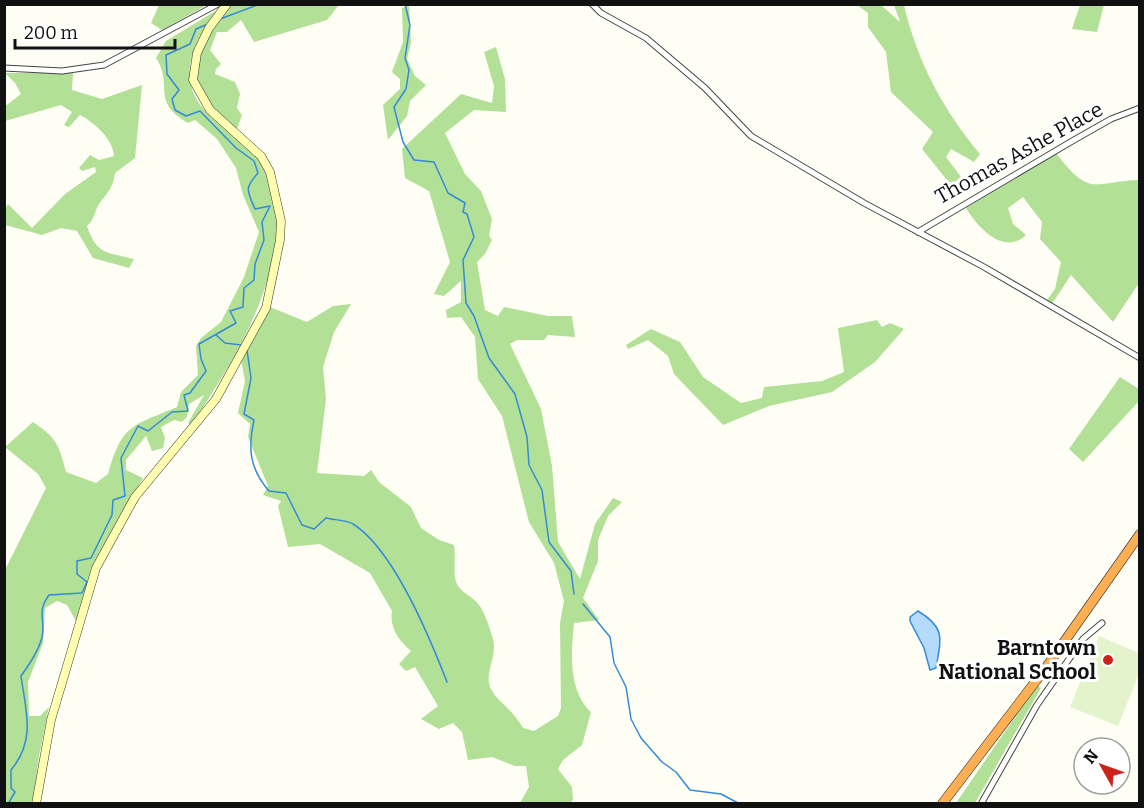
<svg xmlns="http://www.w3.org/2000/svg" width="1144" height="808" viewBox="0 0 1144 808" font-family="Bitter,serif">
<rect width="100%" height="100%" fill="#fffef4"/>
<g fill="#b2e097">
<polygon points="159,5 159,4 207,5 162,30 151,23"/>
<path d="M 230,5 L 347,5 L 338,6 L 327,20 L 254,42 L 241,20 L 227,32 L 217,32 L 210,50 L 221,64 L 216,69 L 215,74 L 235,82 L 240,94 L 237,108 L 242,115 L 237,129 C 180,84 188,58 230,5 Z"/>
<polygon points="409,5 411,43 407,59 415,76 426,85 410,101 407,116 388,140 383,105 400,89 400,79 392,72 403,42 402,8"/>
<path d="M 857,5 L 881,5 L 900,22 L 894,5 L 904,5 C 917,61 943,110 980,154 L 974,162 L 951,149 L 946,157 L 961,177 L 951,185 L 922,149 L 933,132 L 891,92 L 886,52 L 868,27 L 868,13 Z"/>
<polygon points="1080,5 1104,5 1097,32 1072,29"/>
<path d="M 217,10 C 192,43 174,82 210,116 C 226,131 248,143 260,162 C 269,177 274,197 277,214 C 280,231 275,252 271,268 C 255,328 224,375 191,426 L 188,423 L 204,395 L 189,404 L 187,417 L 182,422 L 174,420 L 161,427 L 165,438 L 163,448 L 152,451 L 146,436 L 126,460 L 126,470 L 143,478 L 95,562 L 76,621 L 67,605 L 57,601 L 45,608 L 43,643 L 28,682 L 29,716 L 40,716 L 49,707 L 39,756 L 33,803 L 5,804 L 5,570 L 46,488 L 38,474 L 5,447 L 33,422 C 57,438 59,445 66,472 L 96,483 L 108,474 C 122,424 132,426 177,407 L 181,392 L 198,375 L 196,346 L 201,338 L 221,322 L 244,277 L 259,232 L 243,195 L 236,168 L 217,139 L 195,120 L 188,123 C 150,101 174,86 156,58 L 166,41 Z"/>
<path d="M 496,47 L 505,79 L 506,112 L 474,110 L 445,133 L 465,174 L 481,191 L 492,219 L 489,236 L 492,240 L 485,254 L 477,262 L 485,310 L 498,316 L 504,307 L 548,316 L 572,316 L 575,337 L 548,335 L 544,340 L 517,340 L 510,344 L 541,409 L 552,466 L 558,542 L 580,579 L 595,524 L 613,498 L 622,502 L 608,516 L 598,540 L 598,561 L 583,598 L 599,620 L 574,623 C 571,652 568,691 591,712 L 582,745 L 563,760 L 558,769 L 572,787 L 573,800 L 569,803 L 520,803 L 529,787 L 526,766 L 515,766 L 492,757 L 468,760 L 462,732 L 453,723 L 439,729 L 421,719 L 438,706 L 415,667 L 406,671 L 399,664 L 411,651 C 399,641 389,627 392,611 L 370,573 L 320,544 L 288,547 L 278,506 L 281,501 L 263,495 L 268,486 L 248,437 L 250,424 L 238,413 L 245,381 L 241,360 L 270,307 L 307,322 L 333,306 L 351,304 L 334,332 L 323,367 L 326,399 L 317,473 L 364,476 L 371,470 L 379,482 L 411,507 L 421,528 L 439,540 L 454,545 C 456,556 453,573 456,582 C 460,593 473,596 479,605 C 485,613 490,629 493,639 C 498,657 483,673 491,689 C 496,700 514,711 523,728 L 534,731 L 558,716 L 561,708 L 560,623 L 564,601 L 554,563 L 529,522 L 502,416 L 478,379 L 475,337 L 461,317 L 447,318 L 446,310 L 461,302 L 461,281 L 444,296 L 434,294 L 450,262 L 429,191 L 405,178 L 402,149 L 461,94 L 492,103 L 494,86 L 484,52 Z"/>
<path d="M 5,73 L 73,73 L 72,90 L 102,99 L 142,85 L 135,158 L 115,173 C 113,188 108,192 99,204 C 94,212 95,219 87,226 C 97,255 106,252 134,259 L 129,268 L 93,258 L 77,231 L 61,228 L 42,235 L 5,225 L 5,209 L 8,204 L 32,228 L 65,194 L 96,172 L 95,167 L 82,171 L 79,168 L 90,155 L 99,160 L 114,156 C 113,139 95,123 80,115 L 69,127 L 64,125 L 72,112 L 61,105 L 5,121 L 4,107 L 21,94 L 15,83 Z"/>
<path d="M 1055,152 C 1065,164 1076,180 1091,184 C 1102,186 1126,179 1139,180 L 1139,283 L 1113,322 L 1071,275 L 1052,304 L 1047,300 L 1055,289 L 1061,262 L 1040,239 L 1042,222 L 1023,197 L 1008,208 L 1013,224 L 1026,235 C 1004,256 978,228 966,208 Z"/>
<polygon points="877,320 882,327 890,323 904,329 875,362 832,392 769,406 723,425 674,374 668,356 648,340 628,349 626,345 651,329 680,342 703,377 741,403 762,398 764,387 822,381 844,372 838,328"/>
<polygon points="1120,377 1139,389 1139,401 1083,462 1069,449"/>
<polygon points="1037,685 1041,688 975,803 956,803"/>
</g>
<polygon fill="#e3f4cc" points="1099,636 1139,653 1139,674 1118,726 1070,707"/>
<path fill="#b4dbfb" stroke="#358ad8" stroke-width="1.5" d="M 918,611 C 946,628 941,638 936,668 L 930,670 L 924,648 L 910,621 L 910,617 Z"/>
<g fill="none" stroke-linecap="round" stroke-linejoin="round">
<g stroke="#358ad8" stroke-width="1.5">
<polyline points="405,4 410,25 405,58 409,70 406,89 394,107 403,142 414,160 434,162 448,193 465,203 463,212 467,214 474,237 463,260 466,303 474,316 489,358 515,394 527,437 529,465 542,490 549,542 571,571 574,594"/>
<polyline points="220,19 260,4"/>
<polyline points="216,335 225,343 241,345"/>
<path d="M 247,350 L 251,378 L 244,414 L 254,420 C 248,448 249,468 269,491 L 286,493 L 302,525 L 314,529 L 326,518 C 334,520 347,520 353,524 C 393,549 430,638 447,682"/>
<polyline points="583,604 610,637 614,663 626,687 631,719 641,738 662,762 676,772 690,790 721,794 740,804"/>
<path d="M 8,804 L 15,792 L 11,788 L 11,770 C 36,740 26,712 21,676 C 29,665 39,651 42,637 C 46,619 36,613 49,595 L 82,593 L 87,582 L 77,574 L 77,561 L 91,558 L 112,515 L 113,500 L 125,496 L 121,458 L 138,426 L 148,431 L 172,412 L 188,411 L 184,395 L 190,393 L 206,371 L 201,359 L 199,344 L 236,323 L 230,311 L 243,307 L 244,288 L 254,280 L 255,264 L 264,240 L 262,222 L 270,206 L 255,209 C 247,190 244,189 258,173 L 254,161 L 236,148 L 200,111 L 186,116 L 175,110 L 172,99 L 179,90 L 167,74 L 166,55 L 190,44 L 196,29 L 208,24"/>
</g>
<defs>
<g id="street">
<polyline points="592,4 601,13 646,38 705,88 751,136 864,203 984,267 1140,358"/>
<polyline points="4,68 62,71 104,65 218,4"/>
<polyline points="918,232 1074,140 1111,119 1140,108"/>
<polyline points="981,804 1037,705 1083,639 1102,623"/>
</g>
<polyline id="secondary" points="36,804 51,720 96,568 135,497 216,399 266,308 280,240 281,221 270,172 261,156 210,110 193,80 197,53 209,28 227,4"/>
<polyline id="highway" points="942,804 1045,669 1140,534"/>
</defs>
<use href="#street" stroke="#444" stroke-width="7"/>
<use href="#secondary" stroke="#333" stroke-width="9"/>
<use href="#highway" stroke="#222" stroke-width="10"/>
<use href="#street" stroke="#fff" stroke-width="5"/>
<use href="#secondary" stroke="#fffdaf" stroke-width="8"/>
<use href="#highway" stroke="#ffaf53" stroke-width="9"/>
</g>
<circle fill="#cd221c" stroke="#fff" stroke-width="2" cx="1108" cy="660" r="6"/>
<g text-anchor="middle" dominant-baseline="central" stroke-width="6" stroke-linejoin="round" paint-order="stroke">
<g font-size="21" fill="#111" stroke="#fff">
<text transform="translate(1019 153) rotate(-29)">Thomas Ashe Place</text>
</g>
<g font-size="21" font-weight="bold" fill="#111" stroke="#fff" text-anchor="end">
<text x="1096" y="648">Barntown<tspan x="1096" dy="24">National School</tspan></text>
</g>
</g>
<rect width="1144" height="808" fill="none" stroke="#111111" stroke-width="12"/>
<g transform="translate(1102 766) rotate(310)"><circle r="28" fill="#ffffff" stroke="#a0a0a0" stroke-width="1.5"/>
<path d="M0-4.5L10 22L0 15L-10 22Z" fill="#cd221c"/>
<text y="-9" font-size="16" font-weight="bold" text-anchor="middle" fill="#111111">N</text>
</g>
<path d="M15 39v9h160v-9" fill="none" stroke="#111111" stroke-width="3"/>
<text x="24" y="39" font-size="18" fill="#111111" stroke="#ffffff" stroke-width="4.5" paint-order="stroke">200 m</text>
</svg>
